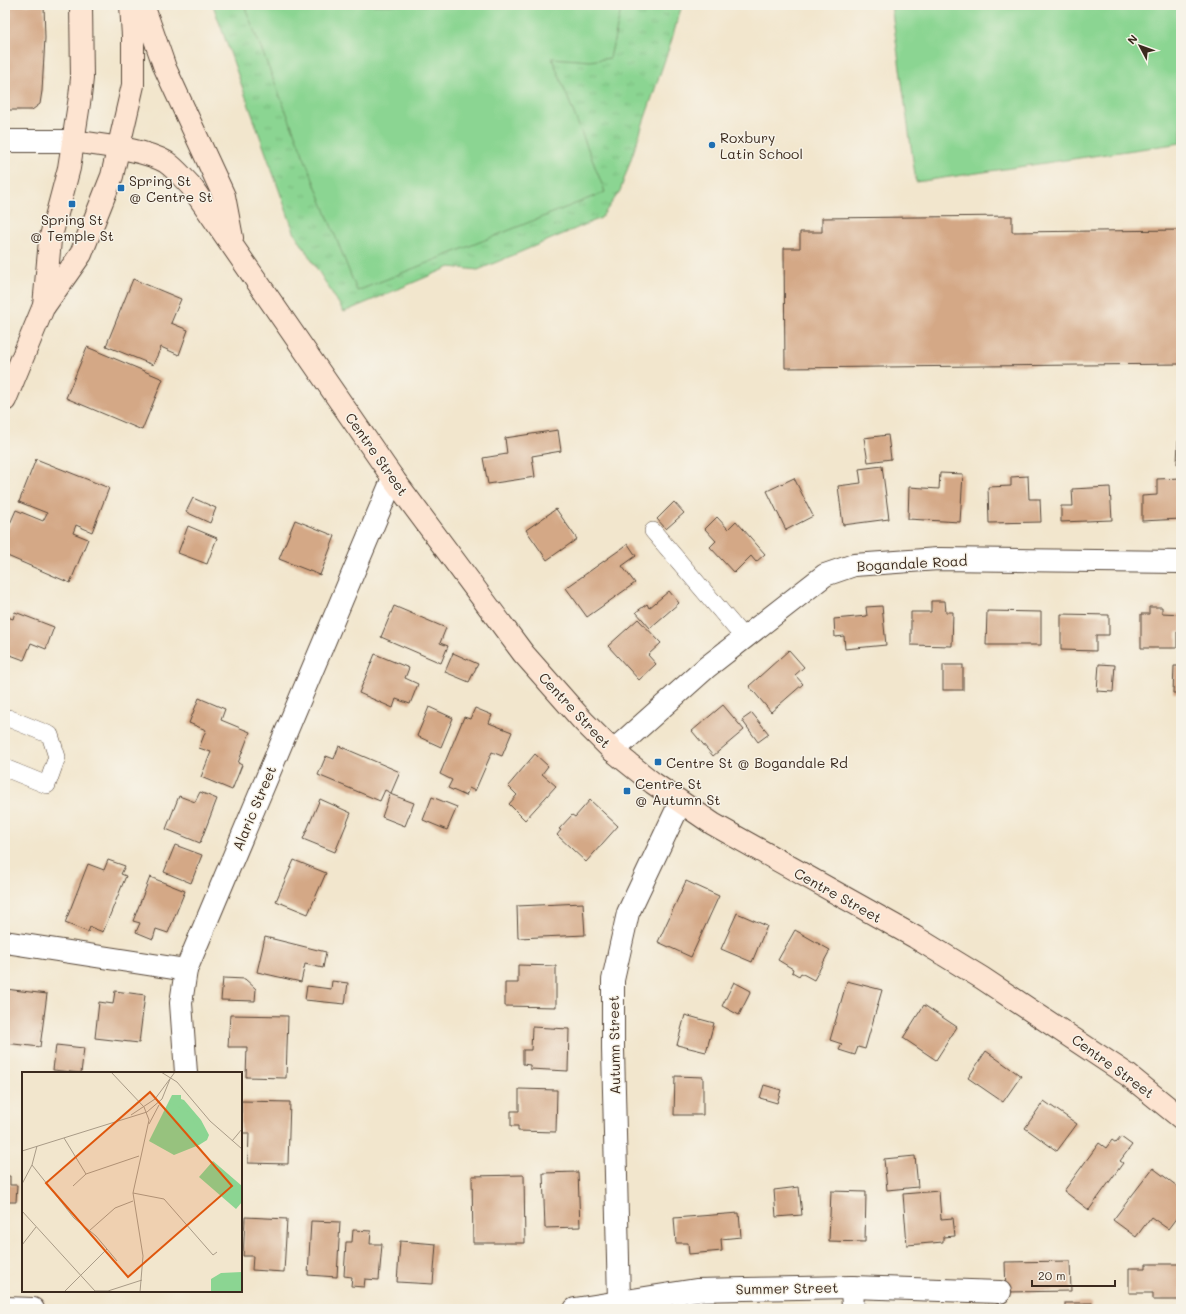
<svg xmlns="http://www.w3.org/2000/svg" width="1186" height="1314" viewBox="0 0 1186 1314" font-family="Mali,sans-serif">
<defs>
<pattern id="park-tufts" width="24" height="20" patternUnits="userSpaceOnUse"><rect width="24" height="20" fill="#8bd592"/><path d="M3 7l-1-3M5 7V3M7 7l1-3M15 17l-1-3M17 17v-4M19 17l1-3" fill="none" stroke="#79b77d"/></pattern>
</defs>
<rect width="100%" height="100%" fill="#f7f3e8"/>
<filter id="ink" filterUnits="userSpaceOnUse"><feTurbulence type="fractalNoise" baseFrequency=".025" numOctaves="2"/><feDisplacementMap in="SourceGraphic" scale="8" xChannelSelector="R" yChannelSelector="G"/><feConvolveMatrix kernelMatrix="1 2 1 2 8 2 1 2 1" color-interpolation-filters="sRGB"/></filter>
<filter id="wash" filterUnits="userSpaceOnUse"><feTurbulence type="fractalNoise" baseFrequency=".012" numOctaves="4" result="noise"/><feDisplacementMap in="SourceGraphic" scale="16" xChannelSelector="R" yChannelSelector="G"/><feGaussianBlur stdDeviation="0.9" result="paint"/><feColorMatrix in="noise" values="0 0 0 0 0 0 0 0 0 0 0 0 0 0 0 0 0 1.4 0 .05"/><feComposite in="paint" operator="in"/></filter>
<g filter="url(#wash)">
<rect width="100%" height="100%" fill="#f2e6cd"/>
<polygon fill="url(#park-tufts)" stroke="#638058" points="213,5 682,5 671,42 620,191 601,218 478,270 450,267 344,312 294,232"/>
<g fill="#8bd592" stroke="#638058">
<polygon points="244,5 622,5 610,58 590,61 552,58 605,192 357,291"/>
<polygon points="891,5 1181,5 1181,143 916,182"/>
</g>
<g id="blocks">
<g fill="#d4a886">
<polygon points="5,5 44,5 45,38 42,91 40,104 32,110 5,110"/>
<polygon points="1012,216 1012,232 1181,230 1181,364 785,368 784,248 800,248 800,232 822,232 822,218"/>
<polygon points="133,279 181,299 171,323 188,330 179,355 161,347 153,365 106,346"/>
<polygon points="87,347 163,379 142,430 66,398"/>
<polygon points="558,430 561,451 532,456 535,477 488,484 483,458 507,454 505,438"/>
<polygon points="888,435 891,459 868,462 864,438"/>
<polygon points="1178,441 1181,441 1181,464 1177,464"/>
<polygon points="36,459 109,488 92,532 76,525 73,533 88,539 70,583 5,555 5,535 16,510 43,521 47,513 19,502"/>
<polygon points="882,466 889,519 843,525 838,486 861,483 859,469"/>
<polygon points="940,473 963,474 960,522 908,519 909,487 939,489"/>
<polygon points="1028,476 1029,499 1040,499 1041,522 989,523 988,487 1011,486 1011,477"/>
<polygon points="794,478 813,516 786,530 767,491"/>
<polygon points="1181,478 1181,519 1142,521 1142,496 1157,495 1157,479"/>
<polygon points="1110,487 1112,520 1061,522 1061,506 1073,506 1072,489"/>
<polygon points="193,498 216,508 210,523 186,512"/>
<polygon points="674,502 684,513 666,529 657,519"/>
<polygon points="556,509 577,539 547,560 526,530"/>
<polygon points="717,517 728,529 736,521 765,554 756,562 751,556 734,573 710,547 716,541 705,529"/>
<polygon points="295,520 335,536 320,575 279,559"/>
<polygon points="188,526 217,538 207,564 178,553"/>
<polygon points="628,544 636,556 622,566 635,583 587,617 566,588"/>
<polygon points="669,591 679,603 650,628 636,612 647,604 649,608"/>
<polygon points="931,601 945,601 946,612 953,612 952,646 911,645 911,612 931,612"/>
<polygon points="394,606 446,628 440,643 448,646 441,663 381,637"/>
<polygon points="882,606 886,645 845,649 844,636 835,637 834,619 867,616 866,607"/>
<polygon points="1149,607 1162,607 1162,613 1181,614 1181,632 1177,632 1177,648 1141,648 1141,614 1149,614"/>
<polygon points="987,611 1041,612 1041,645 986,645"/>
<polygon points="15,612 54,627 46,649 31,643 24,660 5,653 5,616 13,619"/>
<polygon points="1061,614 1109,615 1109,635 1096,635 1096,651 1061,650"/>
<polygon points="638,619 661,643 648,655 656,664 639,680 608,646"/>
<polygon points="789,650 804,667 795,675 803,684 771,712 749,686"/>
<polygon points="453,653 478,664 469,682 445,672"/>
<polygon points="375,654 409,668 405,678 418,684 410,704 396,699 393,708 359,693"/>
<polygon points="1099,664 1115,665 1113,692 1097,691"/>
<rect x="943" y="665" width="20" height="25"/>
<polygon points="1174,666 1181,666 1181,693 1173,693"/>
<polygon points="199,698 225,709 221,720 250,732 238,763 242,765 232,790 201,777 211,752 199,748 206,730 189,723"/>
<polygon points="723,705 744,730 713,756 692,731"/>
<polygon points="429,707 453,718 441,747 417,736"/>
<polygon points="475,708 492,715 489,723 512,732 502,756 492,752 475,791 469,788 466,796 448,788 452,780 440,774 464,717 470,719"/>
<polygon points="752,713 769,734 758,742 742,720"/>
<polygon points="339,746 400,772 391,793 385,790 380,801 318,775 326,756 334,759"/>
<polygon points="535,754 548,766 542,774 556,786 525,820 509,804 517,795 508,786"/>
<polygon points="200,792 217,799 200,843 166,829 179,796 195,802"/>
<polygon points="390,794 414,803 405,826 382,817"/>
<polygon points="432,797 457,807 447,830 423,820"/>
<polygon points="320,799 351,813 335,852 303,839"/>
<polygon points="590,800 618,826 586,862 557,835 561,830 559,829 572,815 575,817"/>
<polygon points="175,845 202,855 191,883 164,872"/>
<polygon points="108,860 125,866 121,874 126,876 103,932 90,927 88,932 65,923 88,864 104,870"/>
<polygon points="294,860 326,873 308,914 276,901"/>
<polygon points="150,877 185,891 168,933 156,929 153,939 136,932 140,923 133,921"/>
<polygon points="686,881 719,896 691,957 658,942"/>
<polygon points="583,903 585,935 518,938 517,906"/>
<polygon points="737,913 767,926 752,962 721,949"/>
<polygon points="795,930 830,950 814,980 801,973 799,976 792,972 793,969 778,960"/>
<polygon points="265,937 326,952 323,968 305,964 301,982 257,972"/>
<polygon points="518,965 556,966 556,1007 505,1006 505,983 518,983"/>
<polygon points="223,978 245,979 256,989 255,1001 221,1000"/>
<polygon points="332,981 348,983 345,1004 305,1000 307,986 331,989"/>
<polygon points="847,981 882,990 865,1049 858,1047 855,1055 839,1050 842,1044 830,1040"/>
<polygon points="734,982 751,991 739,1015 722,1006"/>
<polygon points="5,989 47,994 40,1047 5,1043"/>
<polygon points="115,991 145,995 139,1043 95,1038 99,1002 113,1004"/>
<polygon points="924,1005 957,1027 936,1060 903,1038"/>
<polygon points="230,1015 288,1016 286,1078 246,1077 247,1047 228,1047"/>
<polygon points="685,1015 714,1023 706,1052 677,1045"/>
<polygon points="532,1027 569,1029 568,1071 530,1069 530,1065 523,1064 523,1050 531,1050"/>
<polygon points="56,1045 84,1048 81,1073 53,1070"/>
<polygon points="986,1051 1021,1076 1003,1102 968,1078"/>
<polygon points="675,1076 703,1077 703,1115 674,1115"/>
<polygon points="764,1085 781,1090 777,1103 760,1098"/>
<polygon points="519,1089 557,1090 556,1132 518,1131 518,1126 511,1126 511,1111 519,1111"/>
<polygon points="241,1101 290,1102 288,1164 248,1163 249,1133 241,1133"/>
<polygon points="1044,1101 1077,1124 1057,1151 1025,1128"/>
<polygon points="1121,1137 1132,1145 1120,1161 1123,1163 1089,1210 1064,1191 1099,1143 1106,1148 1112,1140 1116,1143"/>
<polygon points="915,1156 918,1187 887,1190 884,1159"/>
<polygon points="1153,1168 1181,1189 1181,1212 1168,1229 1151,1217 1136,1237 1113,1220"/>
<polygon points="578,1172 580,1227 545,1228 543,1173"/>
<polygon points="524,1175 525,1243 473,1243 472,1176"/>
<polygon points="5,1176 10,1176 10,1185 17,1185 16,1202 5,1202"/>
<polygon points="799,1187 802,1215 776,1217 774,1190"/>
<polygon points="831,1191 866,1192 865,1242 829,1241"/>
<polygon points="939,1191 941,1219 953,1218 955,1236 943,1237 943,1242 907,1245 903,1194"/>
<polygon points="739,1213 741,1237 721,1239 722,1251 689,1254 688,1243 676,1243 674,1218"/>
<polygon points="245,1217 287,1219 284,1272 252,1270 253,1256 243,1256"/>
<polygon points="311,1221 340,1222 337,1277 308,1275"/>
<polygon points="353,1230 371,1231 370,1244 382,1244 379,1280 365,1279 364,1287 351,1286 352,1277 344,1276 346,1242 352,1242"/>
<polygon points="400,1241 436,1244 433,1284 397,1282"/>
<polygon points="1070,1261 1071,1291 1006,1292 1005,1262"/>
<polygon points="1146,1264 1181,1264 1181,1300 1153,1300 1153,1293 1129,1293 1129,1268 1146,1268"/>
<rect x="1065" y="1303" width="27" height="6"/>
</g>
</g>
</g>
<g filter="url(#ink)">
<use href="#blocks" fill-opacity="0" stroke="#564638" stroke-width="1"/>
<g fill="none" stroke-linecap="round" stroke-linejoin="round">
<defs>
<g id="service">
<polyline points="653,531 744,638"/>
<polyline points="5,768 47,785 57,757 50,735 8,718"/>
</g>
<g id="minor">
<polyline points="5,141 74,141"/>
<polyline points="613,751 707,667 825,575 854,565 938,559 1181,562"/>
<polyline points="5,942 186,970"/>
<polyline points="186,1073 181,1003 186,970 393,478"/>
<polyline points="852,1287 853,1309"/>
<polyline points="619,1301 613,1049 613,980 628,913 680,803"/>
<polyline points="5,1308 33,1309"/>
<polyline points="575,1309 696,1290 852,1287 1000,1292"/>
</g>
<g id="secondary">
<polyline points="143,5 165,68 224,196 232,238"/>
<path d="M 74,141 C 102,146 141,148 166,162 C 175,168 183,178 191,186 L 395,481 L 523,653 L 583,721 L 613,751 L 653,783 L 713,824 L 915,937 L 982,978 L 1128,1075 L 1181,1118"/>
<polyline points="44,306 50,240 69,168 80,97 82,78 81,5"/>
<polyline points="5,400 43,308 81,254 112,176 133,85 133,36 131,5"/>
</g>
</defs>
<use href="#service" stroke="#564638" stroke-width="18"/>
<use href="#minor" stroke="#564638" stroke-width="24"/>
<use href="#secondary" stroke="#564638" stroke-width="24"/>
<use href="#service" stroke="#fff" stroke-width="17"/>
<use href="#minor" stroke="#fff" stroke-width="22"/>
<use href="#secondary" stroke="#fde4d1" stroke-width="22"/>
</g>
</g>
<g fill="#1f6fb2" stroke="#f7f3e8" stroke-width="1.5">
<circle cx="712" cy="145" r="4"/>
<rect x="117" y="184" width="8" height="8" rx="2"/>
<rect x="68" y="200" width="8" height="8" rx="2"/>
<rect x="654" y="758" width="8" height="8" rx="2"/>
<rect x="623" y="787" width="8" height="8" rx="2"/>
</g>
<g text-anchor="middle" dominant-baseline="central" stroke-width="3" stroke-linejoin="round" paint-order="stroke">
<g font-size="14" fill="#3b2a1e" stroke="#f7f3e8" text-anchor="start">
<text x="720" y="137">Roxbury<tspan x="720" dy="16">Latin School</tspan></text>
<text x="129" y="180">Spring St<tspan x="129" dy="16">@ Centre St</tspan></text>
<text x="72" y="219" text-anchor="middle">Spring St<tspan x="72" dy="16">@ Temple St</tspan></text>
<text x="666" y="762">Centre St @ Bogandale Rd</text>
<text x="635" y="783">Centre St<tspan x="635" dy="16">@ Autumn St</tspan></text>
</g>
<g font-size="14" fill="#3b2a1e" stroke="#f7f3e8">
<text transform="translate(377 454) rotate(55)">Centre Street</text>
<text transform="translate(912 563) rotate(-3)">Bogandale Road</text>
<text transform="translate(575 710) rotate(47)">Centre Street</text>
<text transform="translate(254 808) rotate(-67)">Alaric Street</text>
<text transform="translate(838 895) rotate(29)">Centre Street</text>
<text transform="translate(614 1045) rotate(-91)">Autumn Street</text>
<text transform="translate(1113 1066) rotate(36)">Centre Street</text>
<text transform="translate(787 1288) rotate(-1)">Summer Street</text>
</g>
</g>
<g transform="translate(22 1072)">
<rect width="220" height="220" fill="#f2e6cd"/>
<path d="M 150,23 L 159,23 L 159,27 L 162,28 L 179,48 L 187,63 L 185,68 L 177,73 L 152,83 L 127,69 ZM 220,200 L 220,220 L 189,220 L 189,207 L 199,201 Z" fill="#8bd592"/>
<path d="M 149,31 L 174,44 L 171,49 L 181,64 L 166,72 L 162,68 L 155,81 L 130,68 ZM 191,89 L 220,114 L 220,130 L 214,137 L 177,105 Z" fill="#8bd592"/>
<path fill="none" stroke="#a99b87" stroke-width="1" d="M 89,0 L 122,35M 139,0 L 155,10 L 188,49 L 220,77M 109,43 L 133,27 L 153,0M 127,52 L 137,33M 42,66 L 64,102M 210,69 L 220,57M 15,74 L 10,93 L 52,146 L 74,164 L 95,189M 0,79 L 125,40 L 140,27 L 148,7M 0,112 L 10,93M 51,114 L 64,102 L 117,84M 111,121 L 142,127 L 191,183 L 195,180M 0,139 L 73,219 L 86,219 L 120,208M 67,159 L 93,136 L 111,129M 0,173 L 14,155M 42,220 L 85,177M 118,220 L 121,184 L 111,121 L 127,48 L 122,35"/>
<path fill="#df570d" fill-opacity="0.15" stroke="#df570d" stroke-width="2" d="M 128,20 L 210,114 L 106,205 L 24,111 Z"/>
<rect width="220" height="220" fill="none" stroke="#3b2a1e" stroke-width="2"/>
</g>
<rect width="1186" height="1314" fill="none" stroke="#f7f3e8" stroke-width="20"/>
<g transform="translate(1140 46) rotate(311)" stroke="#f7f3e8" stroke-width="3" paint-order="stroke">
<path d="M0-3L7 15L0 10L-7 15Z" fill="#3b2a1e"/>
<text y="-6" font-size="11" font-weight="bold" text-anchor="middle" fill="#3b2a1e">N</text>
</g>
<path d="M1032 1280v6h83v-6" fill="none" stroke="#3b2a1e" stroke-width="2"/>
<text x="1038" y="1280" font-size="12" fill="#3b2a1e" stroke="#f7f3e8" stroke-width="3" paint-order="stroke">20 m</text>
</svg>
